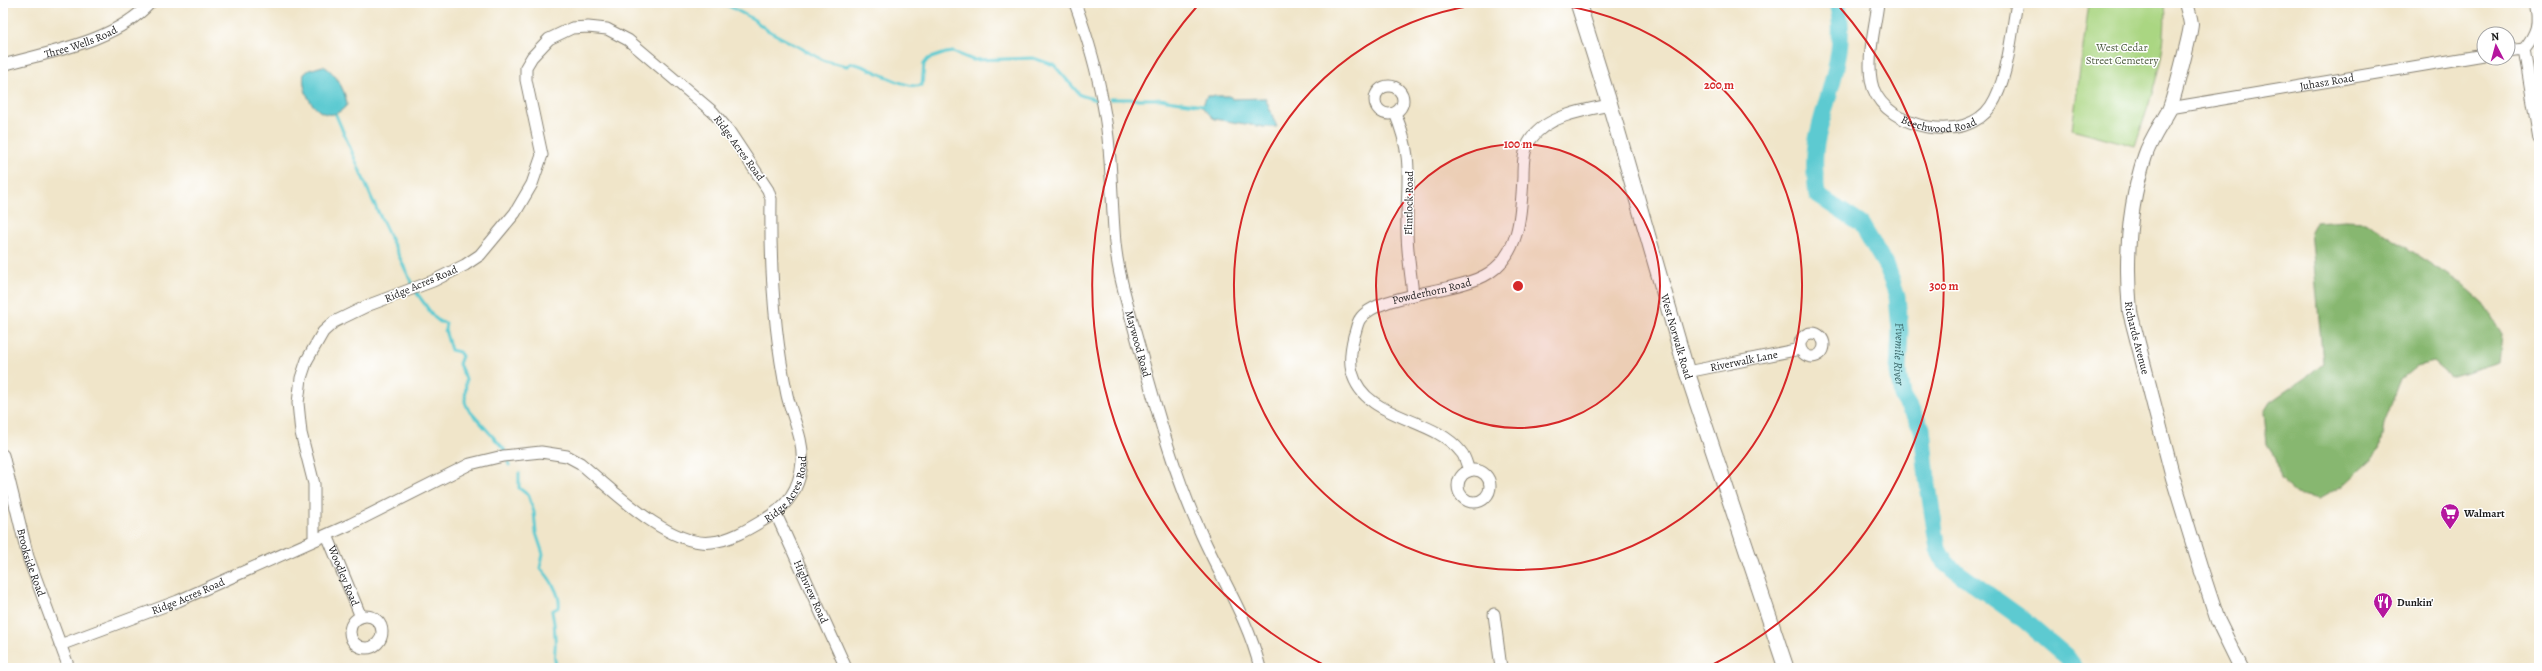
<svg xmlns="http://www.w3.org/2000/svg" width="2542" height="671" viewBox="0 0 2542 671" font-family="Alegreya,serif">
<rect width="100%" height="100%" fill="#fff"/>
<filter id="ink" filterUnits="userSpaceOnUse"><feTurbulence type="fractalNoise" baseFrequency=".025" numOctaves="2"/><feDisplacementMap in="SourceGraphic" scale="8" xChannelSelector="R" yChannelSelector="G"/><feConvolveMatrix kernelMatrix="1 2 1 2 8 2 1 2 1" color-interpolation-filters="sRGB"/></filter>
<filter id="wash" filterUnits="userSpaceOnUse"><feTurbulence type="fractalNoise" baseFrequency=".012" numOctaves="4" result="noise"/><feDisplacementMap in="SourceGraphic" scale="16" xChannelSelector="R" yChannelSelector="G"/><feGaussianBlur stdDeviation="0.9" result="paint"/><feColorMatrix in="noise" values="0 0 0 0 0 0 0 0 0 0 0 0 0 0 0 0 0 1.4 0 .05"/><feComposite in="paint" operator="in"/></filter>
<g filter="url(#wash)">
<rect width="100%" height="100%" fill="#f0e5c9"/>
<path fill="#aad682" stroke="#63794f" d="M 2089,3 L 2164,3 C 2169,51 2150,100 2135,146 L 2072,129 Z"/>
<polygon fill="#87b770" stroke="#526a46" points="2345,220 2365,221 2458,281 2484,304 2502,334 2499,362 2450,377 2433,362 2417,366 2401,379 2384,423 2379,451 2342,486 2319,499 2297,494 2280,479 2276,458 2267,444 2264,412 2270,402 2305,378 2323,363 2311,231 2316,222"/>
<g fill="#5dcad1" stroke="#3c7376">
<path d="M 323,66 C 335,71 346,92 347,105 C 325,131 300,97 304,74 L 309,70 Z"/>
<polygon points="1207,96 1230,96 1232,99 1265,98 1277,127 1264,127 1214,119 1202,107"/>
</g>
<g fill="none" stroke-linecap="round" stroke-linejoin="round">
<g stroke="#5dcad1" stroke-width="3">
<path d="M 723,3 L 753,19 L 767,30 L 825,61 L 847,66 L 851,63 L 859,65 C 873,69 909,91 922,85 L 924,64 L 928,59 L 946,53 L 953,52 L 973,60 L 1033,58 L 1054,65 L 1080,95 L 1096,100"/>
<polyline points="1110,99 1159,99 1203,105"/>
<polyline points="336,115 372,199 416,292 434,317 440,322 446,323 445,330 451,350 459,352 462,356 459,364 466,379 465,402 468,409 504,449 509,465"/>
<path d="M 519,473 L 519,488 L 528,495 L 534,512 L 536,533 L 543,554 L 540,568 C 549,576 561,595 559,607 L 552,611 C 554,620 555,628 555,637 C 557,649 551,657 558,668"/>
</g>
<path stroke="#5dcad1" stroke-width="17" id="s1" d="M 1837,3 C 1849,50 1826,95 1817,139 C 1813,157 1815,177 1817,195 L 1861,224 L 1888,269 L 1897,296 L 1900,331 L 1898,372 L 1902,396 L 1922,428 L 1927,479 L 1938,549 L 1946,564 L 2024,620 L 2067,657 L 2075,668"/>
</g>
</g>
<g filter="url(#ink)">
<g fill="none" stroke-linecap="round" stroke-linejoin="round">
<defs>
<g id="minor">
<path id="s2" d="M 1075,3 C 1087,36 1097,69 1103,104 C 1112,150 1111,197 1115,243 C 1118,273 1127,303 1135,332 C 1154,399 1171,467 1200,531 C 1220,577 1248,618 1260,668"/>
<path id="s3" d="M 1878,3 C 1875,29 1865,63 1873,88 C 1888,129 1965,145 1991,106 C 2008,80 2011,34 2017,3"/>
<path d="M 2535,3 C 2540,23 2537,33 2524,49 L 2539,139"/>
<polyline points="2508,51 2524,49"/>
<path id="s4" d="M 3,65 C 52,51 114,42 150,3"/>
<circle cx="1389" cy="100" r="14"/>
<path id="s5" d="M 2170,108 L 2484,55"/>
<path d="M 1395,113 C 1415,162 1406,181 1407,231 C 1407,252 1411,274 1413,295"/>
<circle cx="1812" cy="345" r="12"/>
<path id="s6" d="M 1687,372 L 1800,349"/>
<path id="s7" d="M 3,455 L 28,557 L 69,668"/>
<circle cx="1474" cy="486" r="16"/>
<path id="s8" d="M 1469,471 C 1467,465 1465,456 1461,452 C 1433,416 1364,420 1352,372 C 1349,360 1351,348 1354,336 C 1356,331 1357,323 1360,319 C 1377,293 1459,293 1489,273 C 1521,252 1521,211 1523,177 C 1523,165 1523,150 1531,139 C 1547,116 1584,110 1610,105"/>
<path id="s9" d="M 776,514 L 846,668"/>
<path id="s10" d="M 327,535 L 361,617"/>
<polyline points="1494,614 1501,668"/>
<circle cx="366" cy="632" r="16"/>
<path id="s11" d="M 60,645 L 178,601 L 351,524 L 470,464 L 503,456 L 541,452 L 567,456 L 580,463 C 611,489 670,548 712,542 C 730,540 747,530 762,521 C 786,508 800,490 802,462 C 804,439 792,417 787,395 C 773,329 770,265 771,199 L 768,190 L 729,131 L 713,112 L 628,40 L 607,29 L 588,27 L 572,28 L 549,39 L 532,57 L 526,67 L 526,80 L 542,155 L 532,184 L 515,213 L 480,255 L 465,265 L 433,281 L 369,305 L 334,322 L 323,332 L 307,360 L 301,378 L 298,403 L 301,433 L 314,484 L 314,540"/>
</g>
<g id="tertiary">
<path id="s12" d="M 2186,3 C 2188,10 2190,17 2191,24 C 2191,32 2173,102 2169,110 C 2161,125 2150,140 2145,156 C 2128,208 2125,258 2130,312 L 2173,478 L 2200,566 L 2218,621 L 2241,668"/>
</g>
<g id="secondary">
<path id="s13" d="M 1578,3 L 1610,105 L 1687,372 L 1786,668"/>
</g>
</defs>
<use href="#minor" stroke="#868072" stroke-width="13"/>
<use href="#tertiary" stroke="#868072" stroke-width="16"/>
<use href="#secondary" stroke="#868072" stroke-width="17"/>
<use href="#minor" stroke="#fff" stroke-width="11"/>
<use href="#tertiary" stroke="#fff" stroke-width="14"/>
<use href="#secondary" stroke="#fff" stroke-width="15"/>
</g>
</g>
<circle cx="1518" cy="286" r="142" fill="#d62828" fill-opacity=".12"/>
<g fill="none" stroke="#d62828" stroke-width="2">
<circle cx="1518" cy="286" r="142"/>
<path d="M1543 3A284 284 0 1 1 1493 3"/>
<path d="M1328 667A426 426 0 0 1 1199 4M1837 4A426 426 0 0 1 1708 667"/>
</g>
<defs>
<symbol id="supermarket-pin" viewBox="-11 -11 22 30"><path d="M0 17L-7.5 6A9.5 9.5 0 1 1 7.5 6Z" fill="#b5179e" stroke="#fff"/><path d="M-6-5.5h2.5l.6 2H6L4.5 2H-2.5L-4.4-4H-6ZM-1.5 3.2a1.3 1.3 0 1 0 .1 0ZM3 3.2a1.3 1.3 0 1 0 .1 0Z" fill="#fff"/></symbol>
<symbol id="restaurant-pin" viewBox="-11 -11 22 30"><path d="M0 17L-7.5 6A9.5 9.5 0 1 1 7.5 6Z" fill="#b5179e" stroke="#fff"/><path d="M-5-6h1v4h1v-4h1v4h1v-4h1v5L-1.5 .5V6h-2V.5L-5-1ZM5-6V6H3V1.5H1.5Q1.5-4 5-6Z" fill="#fff"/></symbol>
</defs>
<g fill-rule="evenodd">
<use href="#supermarket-pin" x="2439" y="502" width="22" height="30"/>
<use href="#restaurant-pin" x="2372" y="591" width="22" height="30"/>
</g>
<g text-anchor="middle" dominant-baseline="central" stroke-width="3" stroke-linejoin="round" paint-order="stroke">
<g font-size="11" fill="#1c1c1c" stroke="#fff">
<text stroke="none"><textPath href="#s4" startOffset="81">Three Wells Road</textPath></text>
<text stroke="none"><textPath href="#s5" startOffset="159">Juhasz Road</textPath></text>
<text stroke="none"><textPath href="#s3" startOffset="167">Beechwood Road</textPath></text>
<text transform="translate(739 148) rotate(54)">Ridge Acres Road</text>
<text transform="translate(1409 203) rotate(-89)">Flintlock Road</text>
<text transform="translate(421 284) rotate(-23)">Ridge Acres Road</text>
<text stroke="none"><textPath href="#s8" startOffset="293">Powderhorn Road</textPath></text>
<text stroke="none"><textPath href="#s13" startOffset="348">West Norwalk Road</textPath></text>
<text stroke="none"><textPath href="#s12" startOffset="347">Richards Avenue</textPath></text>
<text stroke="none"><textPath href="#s2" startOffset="348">Maywood Road</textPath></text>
<text stroke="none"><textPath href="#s6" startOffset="58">Riverwalk Lane</textPath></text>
<text stroke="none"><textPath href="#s11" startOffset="816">Ridge Acres Road</textPath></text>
<text stroke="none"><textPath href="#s7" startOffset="111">Brookside Road</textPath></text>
<text stroke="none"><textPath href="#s10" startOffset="44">Woodley Road</textPath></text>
<text stroke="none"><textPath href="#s9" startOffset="85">Highview Road</textPath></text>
<text stroke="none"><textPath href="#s11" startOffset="137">Ridge Acres Road</textPath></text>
</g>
<g font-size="11" fill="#4e5d40" stroke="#fff">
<text x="2122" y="47">West Cedar<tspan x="2122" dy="13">Street Cemetery</tspan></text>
</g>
<g font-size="11" font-weight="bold" fill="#1c1c1c" stroke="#fff" text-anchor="start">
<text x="2464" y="513">Walmart</text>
<text x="2397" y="602">Dunkin'</text>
</g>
<g font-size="12" font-style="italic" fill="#366264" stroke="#fff">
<text stroke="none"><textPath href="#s1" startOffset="387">Fivemile River</textPath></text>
</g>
</g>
<circle cx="1518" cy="286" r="6" fill="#d62828" stroke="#fff" stroke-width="2"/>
<g font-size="12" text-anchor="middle" font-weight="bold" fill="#d62828" stroke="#fff" stroke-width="3" stroke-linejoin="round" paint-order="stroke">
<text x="1719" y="89">200 m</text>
<text x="1518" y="148">100 m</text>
<text x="1944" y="290">300 m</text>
</g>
<rect width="2542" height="671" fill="none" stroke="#fff" stroke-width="16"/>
<g transform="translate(2496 46) rotate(354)"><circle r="19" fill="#ffffff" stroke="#a4a4a4"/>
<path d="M0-3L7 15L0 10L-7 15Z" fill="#b5179e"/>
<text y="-6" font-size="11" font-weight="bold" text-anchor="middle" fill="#1c1c1c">N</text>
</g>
</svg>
